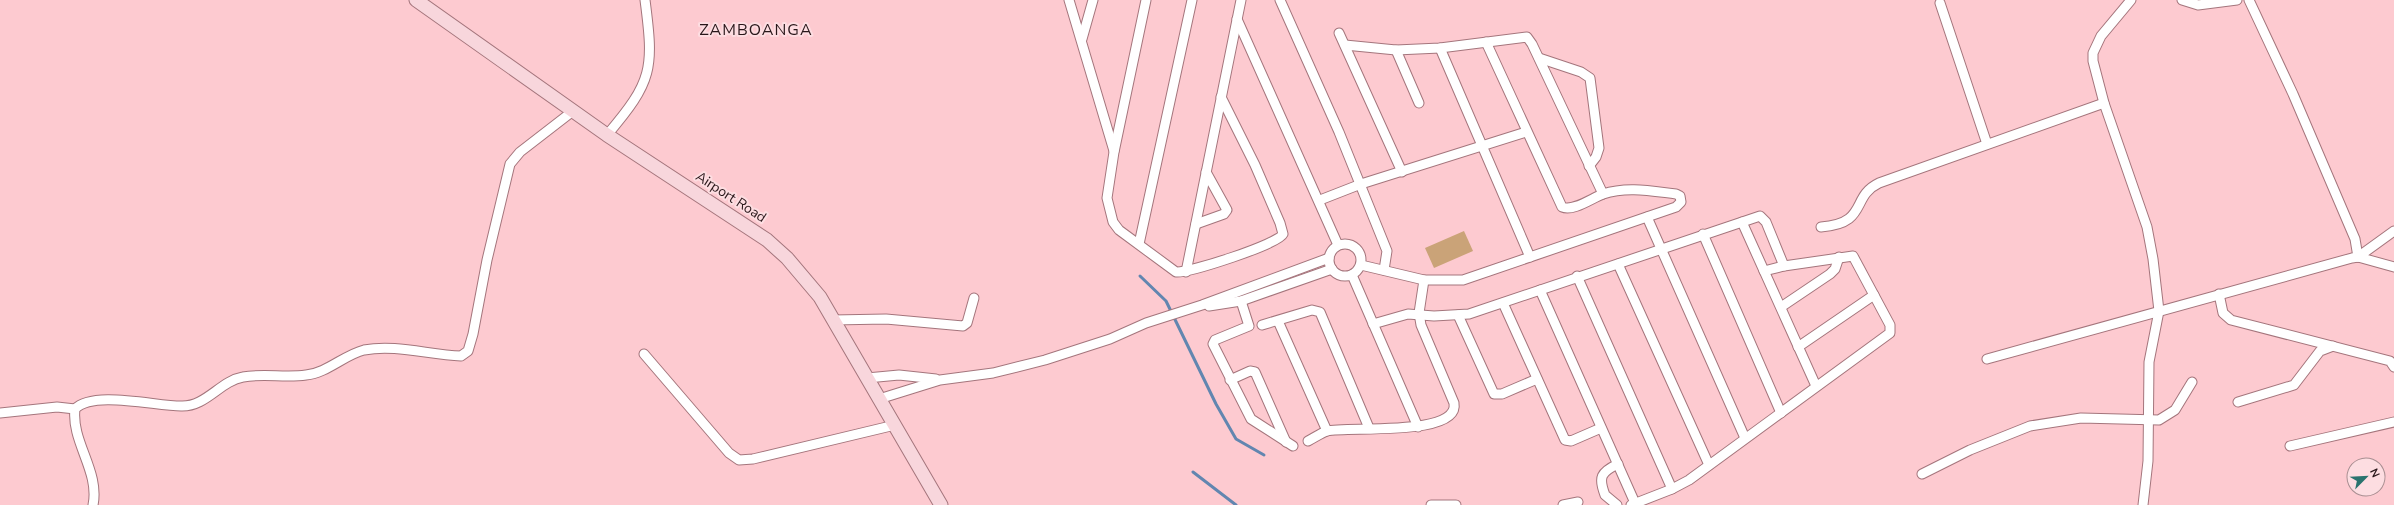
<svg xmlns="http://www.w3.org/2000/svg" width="2394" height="505" viewBox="0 0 2394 505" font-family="'Nunito Sans',sans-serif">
<rect width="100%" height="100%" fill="#fdcad0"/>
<polygon fill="#caa378" points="1464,231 1473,251 1434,268 1425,248"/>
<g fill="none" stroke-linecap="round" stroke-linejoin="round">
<g stroke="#6286b0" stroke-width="3">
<polyline points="1140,276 1166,301 1216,404 1236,439 1264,455"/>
<polyline points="1193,472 1236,505"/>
</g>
<defs>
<g id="minor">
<polyline points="1069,0 1114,151"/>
<path d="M 1146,0 L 1114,152 L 1107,198 L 1113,222 L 1119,230 L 1176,272 C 1189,273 1279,244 1283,234 L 1280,223 L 1255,165 L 1221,97"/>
<polyline points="1280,0 1339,132 1387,251 1384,270"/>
<polyline points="2131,0 2101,36 2093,53 2093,61 2104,103 2147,227 2153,259 2159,311 2149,362 2148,461 2143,505"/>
<polyline points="2182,0 2198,5 2237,0"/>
<polyline points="2249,0 2293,94 2355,239 2358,257"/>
<polyline points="1940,3 1987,144"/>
<polyline points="1237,19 1338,245"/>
<polyline points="1339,33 1402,172"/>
<polyline points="1082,39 1093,0"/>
<polyline points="1345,45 1396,50 1440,48 1527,37 1532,44 1603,194"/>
<polyline points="1440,48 1530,257"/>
<polyline points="1396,50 1419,103"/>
<polyline points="1539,58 1581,72 1590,78 1599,148 1596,157 1589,166"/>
<path d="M 607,135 C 653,81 654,69 645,0"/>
<polyline points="1320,200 1361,184 1526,132"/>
<polyline points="1647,217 1745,438"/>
<polyline points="1742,222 1816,386"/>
<polyline points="1196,224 1224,214 1227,210 1206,172"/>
<path d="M 1821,227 C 1869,223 1850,197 1879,183 L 2104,103"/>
<polyline points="1703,234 1781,413"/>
<circle cx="1345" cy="260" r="16"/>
<polyline points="1139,244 1192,0"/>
<polyline points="2358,257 2394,231"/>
<polyline points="1618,264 1709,465"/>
<path d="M 1361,265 L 1424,280 L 1463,280 L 1676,207 L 1681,202 L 1680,196 L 1676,194 C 1651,191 1627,186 1603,194 C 1592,198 1573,212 1562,207 L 1486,42"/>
<polyline points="1186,272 1241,0"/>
<polyline points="1352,275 1418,427"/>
<polyline points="1577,276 1672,489"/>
<polyline points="1540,290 1635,503"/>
<polyline points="2219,294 2223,313 2231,320 2390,361 2394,367"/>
<polyline points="1241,301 1249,326 1215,340 1213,344 1251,419 1293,446"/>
<polyline points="1503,303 1565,440 1571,441 1601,428"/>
<polyline points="1209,306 1241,301 1332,269"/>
<polyline points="1781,307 1830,274 1835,269 1839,257"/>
<polyline points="1458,315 1494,394 1502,394 1537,379"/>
<polyline points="833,320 886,319 963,326 967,323 974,298"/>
<polyline points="1278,321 1327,431"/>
<polyline points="1373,324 1408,314 1434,316 1469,314 1760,216 1766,222 1784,266"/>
<polyline points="1262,325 1312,310 1320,312 1369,428"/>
<polyline points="1798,347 1874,295"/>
<polyline points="644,354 729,453 739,460 753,459 895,425"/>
<polyline points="1987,359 2352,258 2358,257 2394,267"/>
<polyline points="867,378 899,375 936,379"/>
<polyline points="1230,380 1250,371 1255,372 1286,442"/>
<polyline points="879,399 940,380 993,373 1045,360 1110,339 1146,323 1202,305 1329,258"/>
<polyline points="2238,402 2294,385 2320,351 2333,346"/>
<polyline points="0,413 57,407 75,409"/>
<path d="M 1308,441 C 1314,438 1321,433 1327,431 C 1348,426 1460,437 1454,403 L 1421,325 L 1419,313 L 1424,280"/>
<polyline points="2290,446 2394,422"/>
<polyline points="1922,474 1970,450 2030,426 2081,418 2159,420 2175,410 2192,382"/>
<path d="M 93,505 C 100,471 71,442 75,409 C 93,390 155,406 181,406 C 206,407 220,381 243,377 C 263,373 285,378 306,375 C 327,373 344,355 364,350 C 396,344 429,355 461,356 L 468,351 L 473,334 L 487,260 L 510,164 L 520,152 L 573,111"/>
<polyline points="1431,505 1456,505"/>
<polyline points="1563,505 1578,502"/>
<path d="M 1617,505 L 1605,495 C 1598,477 1601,472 1618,464"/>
<polyline points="1631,505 1672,489 1689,480 1890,333 1890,325 1853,256 1784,266 1764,271"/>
</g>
<polyline id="secondary" points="416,0 607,135 767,240 787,258 820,297 941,505"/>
</defs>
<use href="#minor" stroke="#a4757c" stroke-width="11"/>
<use href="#secondary" stroke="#a4757c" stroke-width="15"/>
<use href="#minor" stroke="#fff" stroke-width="9"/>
<use href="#secondary" stroke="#f8d6dc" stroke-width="13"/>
</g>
<g text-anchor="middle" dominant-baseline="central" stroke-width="4" stroke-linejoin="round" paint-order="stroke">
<g font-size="14" fill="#29171a" stroke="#fddde1">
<text transform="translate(731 197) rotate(33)">Airport Road</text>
</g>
<g font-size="16" letter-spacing="1" fill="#29171a" stroke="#fddde1">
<text x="756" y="30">ZAMBOANGA</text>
</g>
</g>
<g transform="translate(2366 477) rotate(66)"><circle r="19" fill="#fddde1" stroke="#a88e91"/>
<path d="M0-3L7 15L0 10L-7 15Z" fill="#2a746f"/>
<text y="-6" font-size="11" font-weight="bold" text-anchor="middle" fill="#29171a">N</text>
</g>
</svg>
